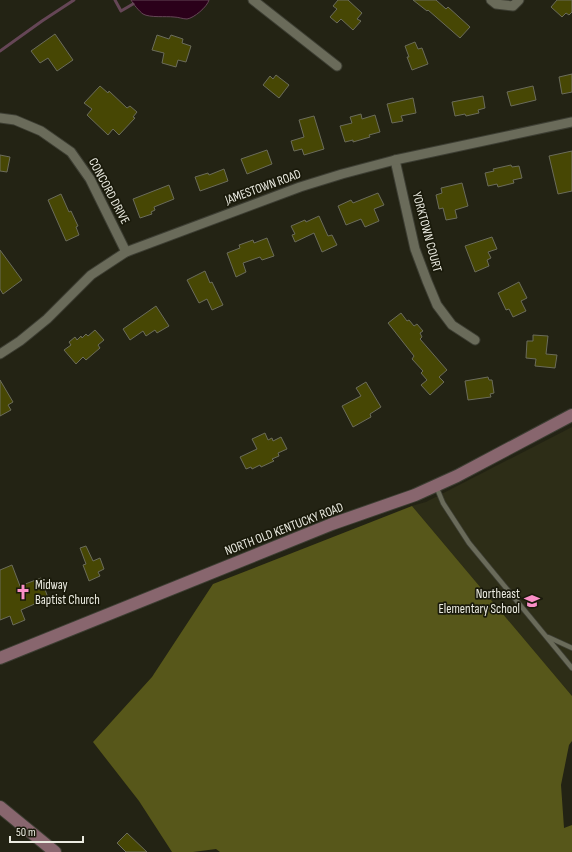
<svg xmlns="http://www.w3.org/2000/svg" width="572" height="852" viewBox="0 0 572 852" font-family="'Sofia Sans Condensed',sans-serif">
<rect width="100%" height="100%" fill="#232314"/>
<polygon fill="#2d2d17" points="572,427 572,696 412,506 426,502"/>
<polygon fill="#57571a" points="412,506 572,696 572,741 569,745 561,785 564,828 572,825 572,852 220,852 216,849 193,852 172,852 139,801 93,742 152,677 213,584"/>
<path fill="#2b001a" stroke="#654656" d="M 131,0 L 209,0 C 207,7 194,18 187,19 C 183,19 178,17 174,17 C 166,16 150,18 143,14 C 140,12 133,4 131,0 Z"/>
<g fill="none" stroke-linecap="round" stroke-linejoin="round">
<g stroke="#654656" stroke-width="3">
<polyline points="115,0 121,11 133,4"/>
<polyline points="0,51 42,21 74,0"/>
</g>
</g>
<g fill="#474704" stroke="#6b6c5b">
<polygon points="338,0 348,0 362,13 357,19 361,21 353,30 341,19 337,23 330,17 337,9 333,6"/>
<polygon points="413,0 436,0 446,9 448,7 470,27 460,38 428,10 427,11"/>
<polygon points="557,0 572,0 572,12 569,15 566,13 562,17 551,7"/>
<polygon points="55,34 73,60 57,71 48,58 40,63 31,51"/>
<polygon points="157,35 169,39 171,35 183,39 182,43 191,46 186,62 178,60 176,67 162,63 164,53 152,50"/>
<polygon points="415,42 418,49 422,48 428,64 412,70 407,57 409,57 405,46"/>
<polygon points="572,74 572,92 562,94 559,77"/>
<polygon points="276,75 289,85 279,98 263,85 270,76 273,79"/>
<polygon points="100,86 108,93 109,91 127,108 130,106 137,112 133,117 135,118 119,135 113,129 108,135 87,115 92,109 84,103"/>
<polygon points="533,86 536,100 511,106 507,92"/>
<polygon points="483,96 485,108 478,110 479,113 466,116 465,114 455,116 452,102"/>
<polygon points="413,98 416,113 401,116 403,121 392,123 387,104"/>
<polygon points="361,114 362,119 375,115 380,132 369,135 370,137 353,142 353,140 345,142 340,126 352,123 350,117"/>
<polygon points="314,116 324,149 304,155 302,149 294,151 291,141 304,137 299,120"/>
<polygon points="267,150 272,164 247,174 241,159"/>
<polygon points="572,151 572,191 558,194 549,156"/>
<polygon points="0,155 10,157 7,172 0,171"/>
<polygon points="511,165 512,167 519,166 522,178 513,180 514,183 498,187 497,184 488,186 485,173 494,171 493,169"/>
<polygon points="224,169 228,181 200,191 195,177 208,173 209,175"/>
<polygon points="462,183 468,206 455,210 457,218 446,220 443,208 439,209 436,195 442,193 441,188"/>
<polygon points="169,185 174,199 154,207 155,210 151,212 152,214 140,218 133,199"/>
<polygon points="378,193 384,205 374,209 379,221 365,227 361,219 346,225 338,206 351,200 353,203"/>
<polygon points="61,194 69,212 71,211 78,226 76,227 79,235 66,241 48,200"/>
<polygon points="319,216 328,236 332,235 337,245 322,252 314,233 295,242 292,235 295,234 291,226 305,220 306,222"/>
<polygon points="492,237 497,249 488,252 491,258 487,260 489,266 475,272 465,246"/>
<polygon points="267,238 274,256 262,260 260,257 243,263 246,272 236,277 227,253 240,248 239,245 253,240 254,243"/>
<polygon points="0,250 22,280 3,294 0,289"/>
<polygon points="205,271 210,283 212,282 223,305 212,310 207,299 199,303 187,280"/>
<polygon points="519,282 527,298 521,301 526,311 513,317 509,309 506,310 498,293"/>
<polygon points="156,306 169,326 157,333 155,330 146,336 143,331 130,340 123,329"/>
<polygon points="401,313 407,321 409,320 414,326 417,324 423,331 420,333 422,337 420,339 447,370 439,377 444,382 430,395 421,385 427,380 421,373 423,371 412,359 414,356 388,323"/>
<polygon points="95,330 104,340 98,345 100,348 86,360 83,357 76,364 64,350 71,345 69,342 75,337 77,340 81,336 82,338 86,334 88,336"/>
<polygon points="533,335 548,336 546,354 557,355 555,368 535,366 536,359 526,358 527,341 533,341"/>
<polygon points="488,377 489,380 492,380 494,393 490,394 491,397 468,400 465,381"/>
<polygon points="0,380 13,402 8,405 11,410 0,416"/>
<polygon points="366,382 381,407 370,414 371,417 353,427 342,406 361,396 356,388"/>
<polygon points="265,433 268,440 272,438 273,441 281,437 287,449 278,453 279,456 272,459 274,461 261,467 260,465 252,469 251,467 246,469 240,457 257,449 252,439"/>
<polygon points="86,546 93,561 100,558 104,569 98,572 100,576 89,581 83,565 86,564 80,548"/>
<polygon points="12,565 20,586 41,578 48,598 21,610 25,620 13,625 10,616 0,620 0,570"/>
<polygon points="127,833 147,852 126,852 117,843"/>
</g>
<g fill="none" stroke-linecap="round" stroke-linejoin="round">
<defs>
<g id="lane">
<polyline points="436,486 443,503 469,543 572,668"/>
<polyline points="548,637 572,648"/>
</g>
<g id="street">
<polyline points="253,0 337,66"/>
<polyline points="491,0 496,4 513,6 519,0"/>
<polyline points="0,118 15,120 41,131 71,152 90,179 126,252"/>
<polyline points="395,160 415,249 427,281 437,305 452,325 475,340"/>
<polyline points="0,354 20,341 47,319 91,275 126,252 300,187 342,174 395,160 572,122"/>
</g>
<g id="secondary">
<polyline points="0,658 332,524 415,495 457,476 572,415"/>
<polyline points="0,807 55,852"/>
</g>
</defs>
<use href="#lane" stroke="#3d3e33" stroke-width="6"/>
<use href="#street" stroke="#3d3e33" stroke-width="11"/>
<use href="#secondary" stroke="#3d3e33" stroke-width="14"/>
<use href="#lane" stroke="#6a6b5a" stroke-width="4.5"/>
<use href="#street" stroke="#6a6b5a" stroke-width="9"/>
<use href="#secondary" stroke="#88666e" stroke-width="12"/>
</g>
<defs>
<symbol id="church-bare" viewBox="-9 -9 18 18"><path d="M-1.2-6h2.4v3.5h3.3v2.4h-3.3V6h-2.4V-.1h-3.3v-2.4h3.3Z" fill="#fa8fc7" stroke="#1a1a0b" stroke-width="2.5" paint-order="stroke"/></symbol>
<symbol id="school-bare" viewBox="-9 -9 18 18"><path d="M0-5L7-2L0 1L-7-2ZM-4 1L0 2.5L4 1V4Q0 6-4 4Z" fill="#fa8fc7" stroke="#1a1a0b" stroke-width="2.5" paint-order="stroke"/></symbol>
</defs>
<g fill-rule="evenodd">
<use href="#church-bare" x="12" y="581" width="22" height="22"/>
<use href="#school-bare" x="521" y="590" width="22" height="22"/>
</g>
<g text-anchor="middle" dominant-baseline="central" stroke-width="3.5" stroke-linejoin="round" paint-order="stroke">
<g font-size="13" fill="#ebebe1" stroke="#1a1a0b">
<text transform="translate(263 187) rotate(-20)">JAMESTOWN ROAD</text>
<text transform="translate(109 191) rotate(62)">CONCORD DRIVE</text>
<text transform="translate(427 232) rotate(75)">YORKTOWN COURT</text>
<text transform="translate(284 529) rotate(-21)">NORTH OLD KENTUCKY ROAD</text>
</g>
<g font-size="13" fill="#ebebe1" stroke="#1a1a0b" text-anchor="start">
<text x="35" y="585">Midway<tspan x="35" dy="15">Baptist Church</tspan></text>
<text x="520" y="594" text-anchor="end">Northeast<tspan x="520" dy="15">Elementary School</tspan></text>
</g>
</g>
<path d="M10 836v6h73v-6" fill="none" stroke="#ebebe1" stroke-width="2"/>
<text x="16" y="836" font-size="12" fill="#ebebe1" stroke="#1a1a0b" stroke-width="3" paint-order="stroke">50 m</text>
</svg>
